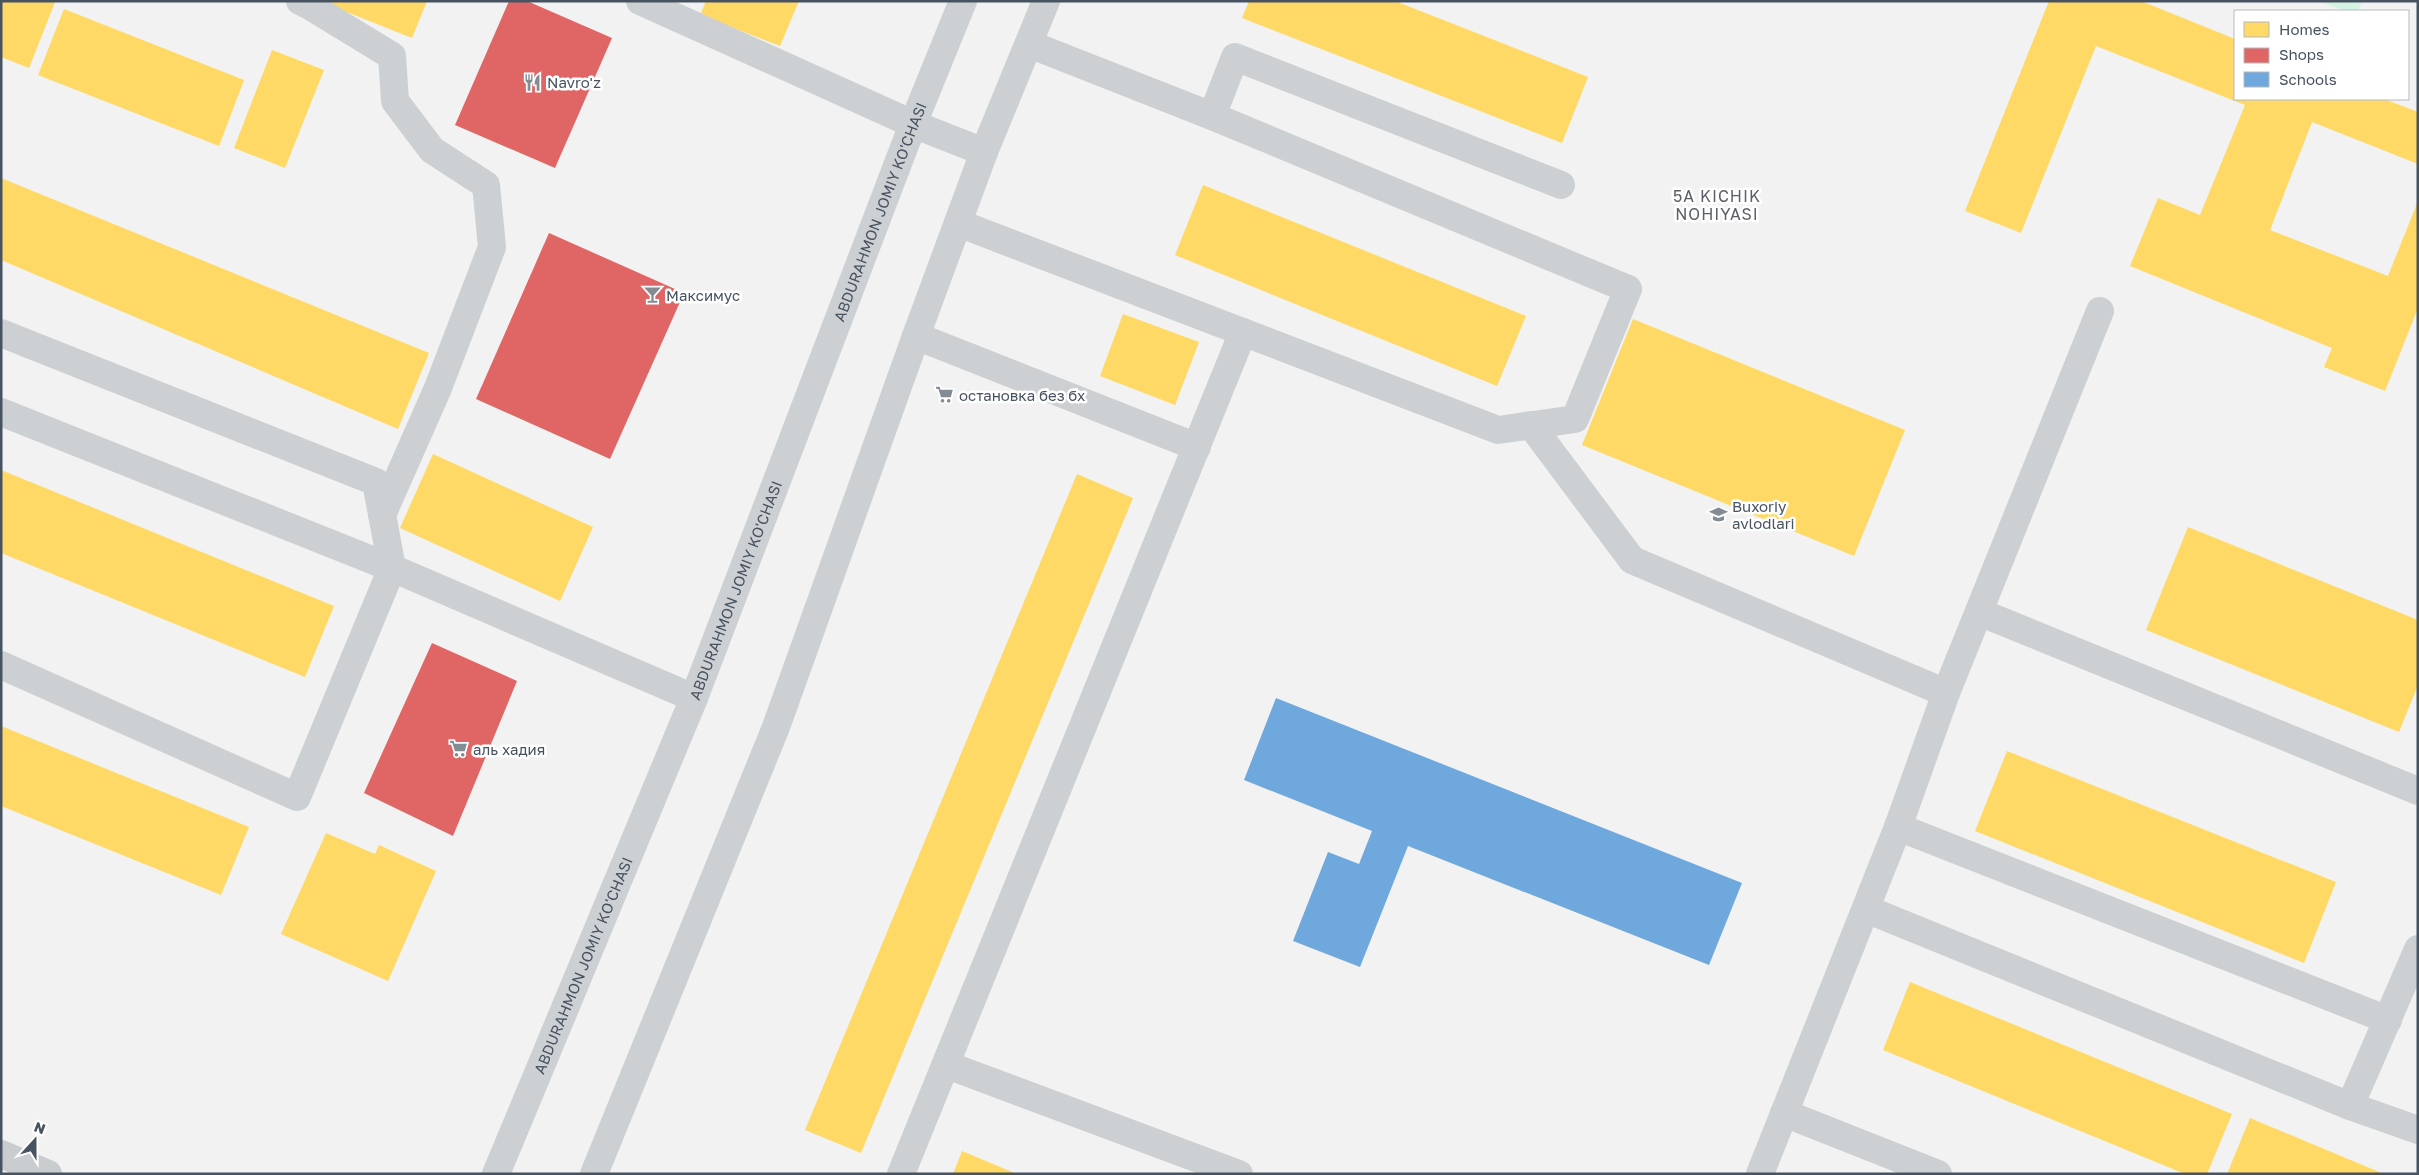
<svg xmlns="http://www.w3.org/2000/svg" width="2419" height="1175" viewBox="0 0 2419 1175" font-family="'Golos Text',sans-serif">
<rect width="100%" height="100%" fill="#f2f2f2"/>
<polygon fill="#d5f3e2" points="2319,1 2362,1 2358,11 2344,11"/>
<g fill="#ffd966">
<polygon points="1,1 55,2 29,68 1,57"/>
<polygon points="319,1 427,1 412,38"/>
<polygon points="706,1 799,1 780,46 700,15"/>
<polygon points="1249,1 1395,1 1588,77 1562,143 1242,18"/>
<polygon points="2049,1 2141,1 2235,39 2235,99 2384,99 2418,112 2418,164 2312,122 2270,230 2388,276 2418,201 2418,308 2385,391 2324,367 2332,348 2130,266 2158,198 2200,215 2245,105 2096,46 2021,233 1965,211"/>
<polygon points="64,9 244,80 219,146 38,75"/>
<polygon points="272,50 324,70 285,168 234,148"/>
<polygon points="1,178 429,353 398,429 1,260"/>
<polygon points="1203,185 1526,316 1497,386 1175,255"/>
<polygon points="1123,314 1199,342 1175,405 1100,376"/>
<polygon points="1633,319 1905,430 1854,556 1582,445"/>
<polygon points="433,454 593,527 560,601 400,528"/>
<polygon points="1,470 334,606 305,677 1,553"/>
<polygon points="1077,474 1133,498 861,1153 805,1130"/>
<polygon points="2188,527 2418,620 2418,685 2399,732 2146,630"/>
<polygon points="1,726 249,827 221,895 1,806"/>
<polygon points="2007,751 2336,882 2304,963 1975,831"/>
<polygon points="326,833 375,854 379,845 436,871 388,981 281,934"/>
<polygon points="1910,982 2232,1114 2207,1174 2185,1174 1883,1050"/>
<polygon points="2250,1118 2384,1174 2227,1174"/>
<polygon points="962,1151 1017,1174 953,1174"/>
</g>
<g fill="#e06666">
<polygon points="509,1 527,1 612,38 555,168 455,125"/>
<polygon points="549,233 684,293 610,459 476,399"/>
<polygon points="432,643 517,681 453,836 364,793"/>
</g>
<polygon fill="#6fa8dc" points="1276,698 1742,883 1709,965 1408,846 1360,967 1293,941 1328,852 1359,864 1372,831 1244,780"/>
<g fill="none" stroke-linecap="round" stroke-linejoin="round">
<g stroke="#cdd0d3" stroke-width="28">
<polyline points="300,1 310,6 392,56 395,101 432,150 486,185 492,247 438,388 382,515"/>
<polyline points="640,1 913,124 984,152"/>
<polyline points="1212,116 1235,57 1561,185"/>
<polyline points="958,223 1498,430 1575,419 1628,289 1212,116 1029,44"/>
<polyline points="1,333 376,482 392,568"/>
<polyline points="916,336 1197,447"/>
<polyline points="1,412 392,568"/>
<polyline points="1531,425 1632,560 1946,693"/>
<polyline points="1979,612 2418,791"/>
<polyline points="1,665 297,797 392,568 694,698"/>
<polyline points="1898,827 2388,1020"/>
<polyline points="1866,909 2350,1106"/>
<polyline points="2418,949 2350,1106 2418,1130"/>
<polyline points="947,1065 1239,1174"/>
<polyline points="1784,1113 1938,1174"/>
<path id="s1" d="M 496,1174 L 694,698 L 913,124 L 963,1"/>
<polyline points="594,1174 776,727 916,336 984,152 1046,1"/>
<polyline points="901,1174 1243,332"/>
<polyline points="1760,1174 1898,827 1946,693 2100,311"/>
</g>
<polyline stroke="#c9cdd0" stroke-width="28" points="1,1154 48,1174"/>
</g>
<defs>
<symbol id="restaurant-bare" viewBox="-9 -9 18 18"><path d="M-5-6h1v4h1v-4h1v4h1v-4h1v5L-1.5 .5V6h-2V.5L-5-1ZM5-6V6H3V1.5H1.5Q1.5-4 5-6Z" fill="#838b93" stroke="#fff" stroke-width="2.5" paint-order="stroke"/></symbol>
<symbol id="bar-bare" viewBox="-9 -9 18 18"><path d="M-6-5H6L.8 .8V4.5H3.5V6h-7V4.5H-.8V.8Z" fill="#838b93" stroke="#fff" stroke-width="2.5" paint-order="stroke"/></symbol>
<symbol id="supermarket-bare" viewBox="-9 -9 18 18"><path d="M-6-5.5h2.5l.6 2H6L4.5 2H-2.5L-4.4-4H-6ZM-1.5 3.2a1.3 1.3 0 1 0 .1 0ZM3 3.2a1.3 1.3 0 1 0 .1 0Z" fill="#838b93" stroke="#fff" stroke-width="2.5" paint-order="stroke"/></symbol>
<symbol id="school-bare" viewBox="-9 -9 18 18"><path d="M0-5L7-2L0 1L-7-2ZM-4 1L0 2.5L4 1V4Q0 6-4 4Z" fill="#838b93" stroke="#fff" stroke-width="2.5" paint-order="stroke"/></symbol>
</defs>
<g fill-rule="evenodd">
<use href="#restaurant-bare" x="520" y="70" width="25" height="25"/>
<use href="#bar-bare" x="640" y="282" width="25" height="25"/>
<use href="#supermarket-bare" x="932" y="382" width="25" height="25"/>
<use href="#school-bare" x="1706" y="502" width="25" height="25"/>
<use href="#supermarket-bare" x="446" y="736" width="25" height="25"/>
</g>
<g text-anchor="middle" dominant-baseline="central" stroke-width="5" stroke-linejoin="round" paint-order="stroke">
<g font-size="15" fill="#475360" stroke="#fff" text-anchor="start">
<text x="547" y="82">Navro'z</text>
<text x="666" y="295">Максимус</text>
<text x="959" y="395">остановка без бх</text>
<text x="1732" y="506">Buxoriy<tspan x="1732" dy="17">avlodlari</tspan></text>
<text x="473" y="749">аль хадия</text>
</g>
<g font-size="15" fill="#475360" stroke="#fff">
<text stroke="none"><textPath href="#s1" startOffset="1036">ABDURAHMON JOMIY KO'CHASI</textPath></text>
<text stroke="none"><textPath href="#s1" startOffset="631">ABDURAHMON JOMIY KO'CHASI</textPath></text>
<text stroke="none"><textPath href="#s1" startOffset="226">ABDURAHMON JOMIY KO'CHASI</textPath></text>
</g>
<g font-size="16" letter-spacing="1" fill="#5d6167" stroke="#fff">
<text x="1717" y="196">5A KICHIK<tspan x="1717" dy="18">NOHIYASI</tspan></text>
</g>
</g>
<rect width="2419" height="1175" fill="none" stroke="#475360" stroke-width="5"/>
<rect x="2234" y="10" width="175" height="90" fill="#ffffff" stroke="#b5babf"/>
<rect x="2244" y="22" width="25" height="15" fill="#ffd966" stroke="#b5babf"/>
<text x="2279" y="35" font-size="15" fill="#475360">Homes</text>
<rect x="2244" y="48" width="25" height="15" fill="#e06666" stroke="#b5babf"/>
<text x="2279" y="60" font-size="15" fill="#475360">Shops</text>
<rect x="2244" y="72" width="25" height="15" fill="#6fa8dc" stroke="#b5babf"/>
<text x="2279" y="85" font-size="15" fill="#475360">Schools</text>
<g transform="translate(35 1140) rotate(21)" stroke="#ffffff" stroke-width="4" paint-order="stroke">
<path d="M0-4L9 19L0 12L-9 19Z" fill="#475360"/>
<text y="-8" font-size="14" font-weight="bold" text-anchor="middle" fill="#475360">N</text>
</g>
</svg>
